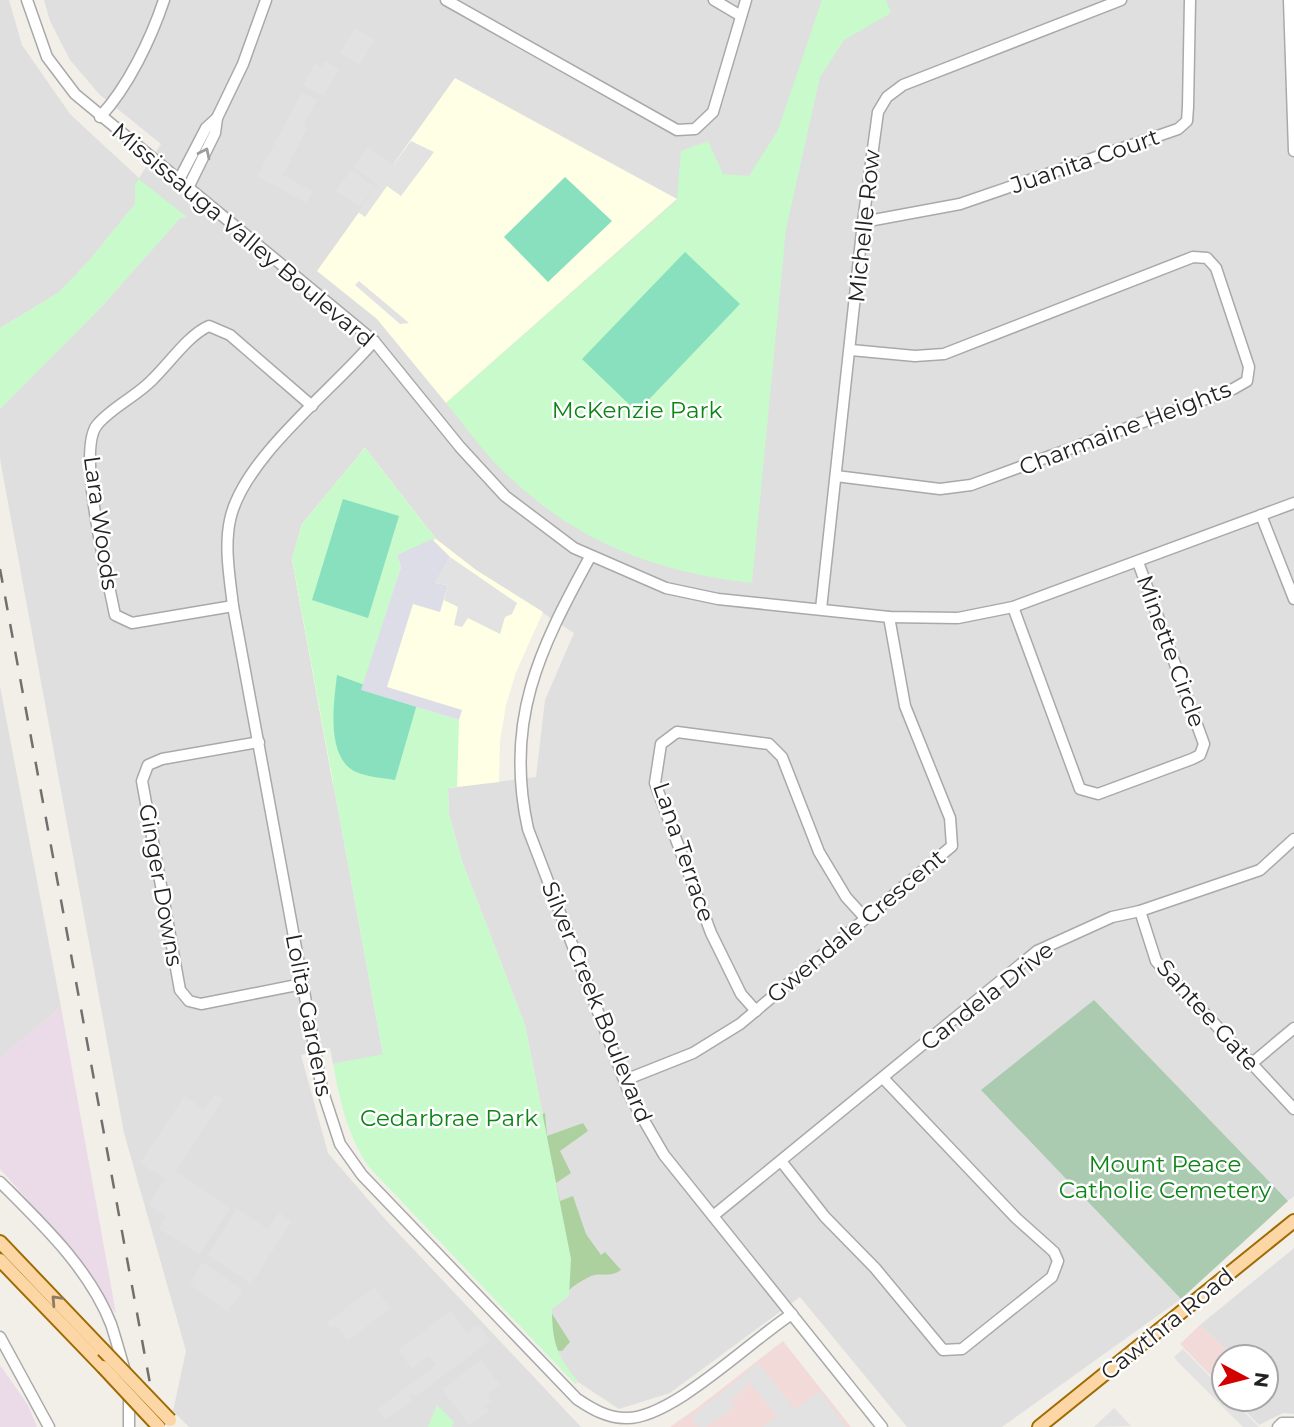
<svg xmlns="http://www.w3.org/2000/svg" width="1294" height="1427" viewBox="0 0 1294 1427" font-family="Montserrat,sans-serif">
<rect width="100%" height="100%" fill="#f2efe9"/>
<g fill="#e0dfdf">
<polygon points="0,0 9,0 22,45 70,114 139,178 161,144 99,94 70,60 50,21 44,0 1294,0 1294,1196 1288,1201 982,1090 1181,1299 1002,1427 907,1427 800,1297 670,1393 619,1409 578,1382 560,1359 552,1330 552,1308 571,1259 525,1025 462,861 449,814 448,788 536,777 545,700 574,633 476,570 436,539 364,448 292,559 383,1055 333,1064 330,1048 301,1055 328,1153 384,1218 581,1427 189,1427 173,1411 186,1351 124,1133 0,459 0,409 104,304 180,218 186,217 135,184 135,204 88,262 58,293 0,328"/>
<polygon points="0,686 61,1007 0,1058"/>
<polygon points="1294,1248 1294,1414 1283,1413 1259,1425 1234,1399 1266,1399 1266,1357 1234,1357 1200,1325"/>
</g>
<g fill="#f2dad9">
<polygon points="1200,1325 1234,1357 1224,1357 1221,1386 1180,1344"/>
<polygon points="783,1341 851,1427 670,1427 697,1408"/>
</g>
<g fill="#ebdbe8">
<polygon points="61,1007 116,1314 70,1247 0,1169 0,1058"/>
<polygon points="0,1365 28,1405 37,1427 0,1427"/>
</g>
<g fill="#ffffe5">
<polygon points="455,78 677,199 446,403 377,319 317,271"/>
<polygon points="365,448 436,539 476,570 543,612 516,672 506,705 500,741 499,782 448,788 333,784 292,559 302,524"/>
</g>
<path fill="#add19e" d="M 545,1113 L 547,1136 L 583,1123 L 588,1131 L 560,1151 L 571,1173 L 556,1183 L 560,1201 L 573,1196 L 586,1234 L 601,1255 L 605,1252 L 621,1270 C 608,1279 600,1271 589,1277 C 574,1284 560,1297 549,1309 L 570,1342 L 562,1351 L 552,1350 L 528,1120 Z"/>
<polygon fill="#aacbaf" points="1094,1000 1288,1201 1181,1299 981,1090"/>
<g fill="#c8facc">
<path d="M 822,0 L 886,0 L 891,13 L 844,40 L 820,77 L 786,229 L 752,583 C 650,571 571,540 497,465 C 479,446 463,423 446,403 L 677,200 L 681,151 L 708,141 L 723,174 L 749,176 L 778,130 Z"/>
<polygon points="139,179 187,217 180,218 104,304 0,409 0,328 58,293 88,262 135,204 135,184"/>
<path d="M 365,448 L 436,539 L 397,555 L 401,567 L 362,690 L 459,720 L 457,787 L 448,788 L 449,814 L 462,861 L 525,1025 L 571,1259 L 569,1296 L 552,1309 C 552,1342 557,1356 578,1382 L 575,1384 L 368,1166 C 347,1134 340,1101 333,1064 L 383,1054 L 292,559 L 302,524 Z"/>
<polygon points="437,1405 454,1422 452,1427 428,1427"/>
</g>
<g fill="#88e0be">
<polygon points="565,177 612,221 548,282 504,237"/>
<polygon points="685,252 740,304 637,412 582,359"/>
<polygon points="343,499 399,516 368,618 312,600"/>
<path d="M 337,675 L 417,704 L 395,780 C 383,778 368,777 356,772 C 325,758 334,701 337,675 Z"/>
</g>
<g fill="#e2e2e2">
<polygon points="355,28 375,40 360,65 340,53"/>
<polygon points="325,61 339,69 324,96 303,85 315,64 321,68"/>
<polygon points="302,92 317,100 303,126 307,129 283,175 313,191 306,203 257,176"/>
<polygon points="411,141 434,152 401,196 387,186 365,217 358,212 378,185 353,167 368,146 393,165"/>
<polygon points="351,169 375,187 360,207 336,191"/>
<polygon points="359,281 409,323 400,324 355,285"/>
<polygon points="450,557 517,603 512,614 505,617 500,634 468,618 462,627 454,625 458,607 444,600 448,585 435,583"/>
<polygon points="215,1094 223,1099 176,1171 230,1208 199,1255 158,1228 166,1217 148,1205 165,1179 140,1163 184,1096 204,1109"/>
<polygon points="237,1209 268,1229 279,1213 292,1221 251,1284 208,1255"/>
<polygon points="202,1262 243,1290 227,1312 190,1284"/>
<polygon points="374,1287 391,1308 348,1341 336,1325 331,1329 326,1323"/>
<polygon points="451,1311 467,1333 478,1325 490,1341 415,1397 412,1393 409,1396 412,1400 385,1420 377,1409 436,1365 429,1356 412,1369 398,1350"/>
<polygon points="1183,1349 1224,1391 1224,1399 1232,1399 1259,1427 1243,1427 1178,1362 1174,1357"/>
<polygon points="481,1360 500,1385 487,1394 492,1402 485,1407 489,1411 469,1426 442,1389"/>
<polygon points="758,1363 795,1409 820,1391 846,1427 763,1427 777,1416 750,1383 730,1401 735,1407 706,1427 698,1427 691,1417"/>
<polygon points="1114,1408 1131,1426 1094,1427"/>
</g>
<polygon fill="#dddde8" points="432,539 450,557 435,583 448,585 440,612 413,604 387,687 462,710 459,720 361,690 401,567 397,555"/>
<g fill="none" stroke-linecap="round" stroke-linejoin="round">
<defs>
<g id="minor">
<polyline points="27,0 47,57 75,94 374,341 460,447 505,496 574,548 666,588 718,599 889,617 958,618 1013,607 1294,503"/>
<polyline points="446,0 677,130 695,129 713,112 746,0"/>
<polyline points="714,0 741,16"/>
<polyline points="1289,0 1294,151"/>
<path d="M 100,117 C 128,87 151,39 164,0"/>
<polyline points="179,180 206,128 217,118"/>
<polyline points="188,188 215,133 217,118 243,64 266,0"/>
<polyline points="863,222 960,204 1178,129 1187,121 1188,107 1190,0"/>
<path d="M 374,341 C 333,390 243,458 230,520 C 224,548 230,579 233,606 L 322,1089 L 340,1144 L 362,1175 L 577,1399 C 592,1409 607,1418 626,1418 C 672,1419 751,1340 792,1314"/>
<polyline points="836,476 940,489 971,485 1233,389 1247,381 1249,367 1216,268 1207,258 1193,257 944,354 915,356 851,350"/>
<polyline points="1261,515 1294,599"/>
<path d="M 590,557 C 539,650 504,721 528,829 L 631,1098 L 664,1155 L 882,1427"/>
<path d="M 233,606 L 132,623 L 115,615 C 108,579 76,451 97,425 C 111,408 135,397 151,381 C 169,364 188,335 209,326 L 230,335 L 312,406"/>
<polyline points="1013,607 1080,789 1098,794 1192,759 1200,755 1204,744 1138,562"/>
<polyline points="821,609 863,222 878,112 887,97 903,85 1121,0"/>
<polyline points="259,742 162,759 148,765 142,781 180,990 189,1001 201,1004 302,984"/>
<polyline points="1140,911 1156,961 1294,1109"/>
<polyline points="756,1011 741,994 711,933 655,783 661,744 677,732 769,744 782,757 819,852 846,897 865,918"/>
<polyline points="1251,1064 1294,1028"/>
<polyline points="625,1080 693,1053 740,1024 952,846 950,818 905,706 889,617"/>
<polyline points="781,1161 825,1217 875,1268 943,1350 962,1349 1052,1277 1058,1261 1054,1252 1016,1218 883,1078"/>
<path d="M 0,1182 C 41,1223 89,1268 111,1324 C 116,1339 120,1355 125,1371"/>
<polyline points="713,1216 1037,951 1112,917 1140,911 1260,870 1294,839"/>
<polyline points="0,1337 49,1427"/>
<polyline points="129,1393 129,1427"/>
<polyline points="1278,1427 1282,1423 1294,1423"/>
</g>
<g id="major">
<polyline points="0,1242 103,1350"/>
<polyline points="0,1260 103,1367"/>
<polyline points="1039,1427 1294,1221"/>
</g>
</defs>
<use href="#minor" stroke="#a9a9a9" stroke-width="13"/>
<use href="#major" stroke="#a06b00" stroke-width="16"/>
<use href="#minor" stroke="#fff" stroke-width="10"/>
<use href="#major" stroke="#fcd6a4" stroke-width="12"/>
<polyline stroke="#707070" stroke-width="2.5" stroke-dasharray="14 14" stroke-linecap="butt" points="0,569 158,1427"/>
<defs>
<g id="major-bridge">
<polyline points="103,1350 170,1420"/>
<polyline points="103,1367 159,1427"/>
</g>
</defs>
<use href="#major-bridge" stroke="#a06b00" stroke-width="16" stroke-linecap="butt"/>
<use href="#major-bridge" stroke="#fcd6a4" stroke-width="12"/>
</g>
<defs><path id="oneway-chevron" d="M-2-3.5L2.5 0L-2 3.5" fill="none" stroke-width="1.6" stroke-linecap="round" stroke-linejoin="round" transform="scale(1.75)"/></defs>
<use stroke="#9c9c9c" href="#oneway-chevron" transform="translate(205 153) rotate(-64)"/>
<use stroke="#8f7c63" href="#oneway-chevron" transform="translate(56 1300) rotate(-133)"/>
<g text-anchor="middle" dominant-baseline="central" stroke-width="5" stroke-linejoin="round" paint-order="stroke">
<g font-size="23" fill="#222" stroke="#fff">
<text transform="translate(1085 161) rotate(-19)">Juanita Court</text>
<text transform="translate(864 226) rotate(-84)">Michelle Row</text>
<text transform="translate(243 235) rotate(40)">Mississauga Valley Boulevard</text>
<text transform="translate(1125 428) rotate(-21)">Charmaine Heights</text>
<text transform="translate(101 523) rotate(82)">Lara Woods</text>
<text transform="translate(1171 651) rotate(70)">Minette Circle</text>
<text transform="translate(684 852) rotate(71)">Lana Terrace</text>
<text transform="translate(161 885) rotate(80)">Ginger Downs</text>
<text transform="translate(856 926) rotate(-40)">Gwendale Crescent</text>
<text transform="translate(987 996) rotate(-38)">Candela Drive</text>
<text transform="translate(597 1002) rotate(68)">Silver Creek Boulevard</text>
<text transform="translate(309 1015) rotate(79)">Lolita Gardens</text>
<text transform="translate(1208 1015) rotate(48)">Santee Gate</text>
<text transform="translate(1167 1324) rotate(-39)">Cawthra Road</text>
</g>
<g font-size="23" fill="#0c8416" stroke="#fff">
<text x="637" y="410">McKenzie Park</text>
<text x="449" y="1118">Cedarbrae Park</text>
<text x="1165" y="1164">Mount Peace<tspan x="1165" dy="26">Catholic Cemetery</tspan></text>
</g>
</g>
<g transform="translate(1245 1378) rotate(97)"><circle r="33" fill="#ffffff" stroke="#a7a7a7" stroke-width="2"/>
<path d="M0-5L12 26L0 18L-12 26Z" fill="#d40000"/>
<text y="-10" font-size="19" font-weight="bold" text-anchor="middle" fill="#222222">N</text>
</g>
</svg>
